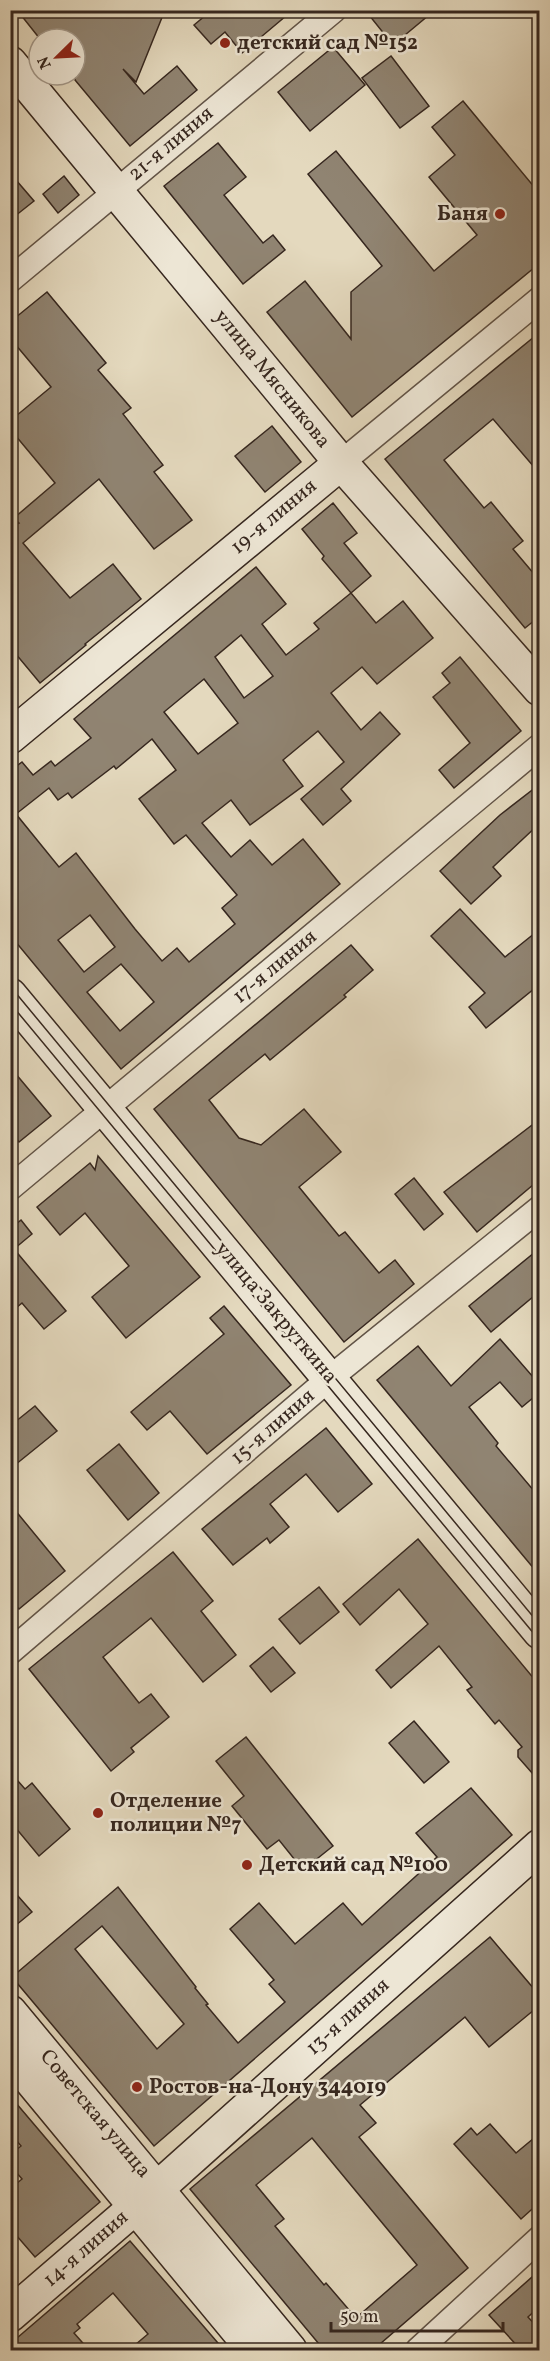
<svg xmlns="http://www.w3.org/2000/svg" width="550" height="2361" viewBox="0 0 550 2361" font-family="Vollkorn,serif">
<rect width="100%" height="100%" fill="#e4d9be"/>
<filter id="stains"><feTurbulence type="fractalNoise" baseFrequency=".00333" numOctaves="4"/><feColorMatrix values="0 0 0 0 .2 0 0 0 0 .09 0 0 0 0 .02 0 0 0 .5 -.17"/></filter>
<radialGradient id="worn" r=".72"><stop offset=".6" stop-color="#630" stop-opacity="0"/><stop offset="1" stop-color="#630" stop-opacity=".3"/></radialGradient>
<g fill="#908472" stroke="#36271f" stroke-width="1.5" fill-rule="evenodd">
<polygon points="17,10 165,10 136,82 123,69 144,94 177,66 197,90 130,146 75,80 75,39 40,39"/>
<polygon points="212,10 293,10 242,53 225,32 211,44 194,25"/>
<polygon points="365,10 435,10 393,45"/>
<polygon points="333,47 365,85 310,131 278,92"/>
<polygon points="391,56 429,106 400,128 362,78"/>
<polygon points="463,101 540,194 540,263 352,417 267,312 305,281 351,339 351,292 382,266 308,174 336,151 434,271 477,235 429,177 455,155 432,127"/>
<polygon points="218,143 246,177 224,195 263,243 273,235 285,250 243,284 164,186"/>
<polygon points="10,173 34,201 10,220"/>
<polygon points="64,176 79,195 58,213 43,194"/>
<polygon points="47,292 106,363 98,370 131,408 123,414 163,465 154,472 192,520 154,549 99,479 23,543 70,598 113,564 141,599 85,644 86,645 40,683 10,647 10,528 19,523 14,518 55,483 10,429 10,421 51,387 10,338 10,322"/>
<polygon points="540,332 540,474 493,419 444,460 484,508 491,502 523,541 513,549 540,581 540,616 525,628 385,459"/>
<polygon points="272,426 301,462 265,492 235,456"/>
<polygon points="333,503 357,533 344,543 371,576 351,593 322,559 324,556 302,529"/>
<path d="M 256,567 L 286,604 L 262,624 L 286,655 L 319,629 L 314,623 L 351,593 L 376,623 L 403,601 L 433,638 L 377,684 L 362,667 L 331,693 L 361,730 L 380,712 L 400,734 L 341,789 L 351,801 L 323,825 L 301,799 L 344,762 L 318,731 L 283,760 L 303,786 L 250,825 L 231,800 L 202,823 L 231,857 L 250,840 L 272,865 L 303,839 L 340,884 L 121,1069 L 10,935 L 10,771 L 22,762 L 33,775 L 51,761 L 55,766 L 91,738 L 74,719 ZM 241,635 L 273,676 L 244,698 L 215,657 ZM 204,679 L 238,723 L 198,754 L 164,712 ZM 152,739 L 176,770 L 139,799 L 174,844 L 186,835 L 237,895 L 222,908 L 235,924 L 189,962 L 177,948 L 162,961 L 135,929 L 76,853 L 59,867 L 16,814 L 49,788 L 58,800 L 68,793 L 72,798 L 114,766 L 116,769 ZM 90,915 L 115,947 L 84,972 L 58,940 ZM 121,964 L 154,1002 L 120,1031 L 87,992 Z"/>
<polygon points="460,657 521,731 454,788 439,770 470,743 433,697 450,683 442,673"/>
<polygon points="540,784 540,823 493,867 501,876 471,904 440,871 500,815"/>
<polygon points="460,909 505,957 540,929 540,984 486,1028 469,1007 485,993 431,936"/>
<polygon points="351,945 373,970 344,995 346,997 270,1060 265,1054 209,1100 239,1138 261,1145 304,1109 341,1152 299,1187 339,1236 345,1232 379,1273 395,1260 414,1284 344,1342 154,1109"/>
<polygon points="10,1067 51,1116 19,1142 10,1131"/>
<polygon points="540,1119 540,1179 477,1232 444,1192"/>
<polygon points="98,1156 200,1277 126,1338 92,1297 129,1266 85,1213 60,1235 37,1207 90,1163 95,1170"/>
<polygon points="414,1178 443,1214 424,1230 395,1194"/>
<polygon points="21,1220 32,1234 14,1249 66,1311 44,1329 22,1303 10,1313 10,1229"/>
<polygon points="540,1248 540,1291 491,1332 469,1306"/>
<polygon points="224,1306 291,1385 207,1454 170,1411 147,1430 131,1412 224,1334 210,1318"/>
<polygon points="500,1339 540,1385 540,1392 522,1407 500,1382 469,1407 498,1443 496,1446 540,1498 540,1576 377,1380 418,1346 451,1386"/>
<polygon points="35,1406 57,1431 10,1469 10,1426"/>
<polygon points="326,1428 372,1484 338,1512 306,1474 270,1504 289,1527 270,1543 267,1538 233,1565 202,1529"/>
<polygon points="119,1444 159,1493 128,1520 87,1470"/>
<polygon points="10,1504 65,1571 19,1609 10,1600"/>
<polygon points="418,1539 540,1686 540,1782 518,1757 518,1750 522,1747 499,1720 495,1724 467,1690 472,1687 439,1646 391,1688 376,1670 428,1624 399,1589 360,1625 343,1604"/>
<polygon points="173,1552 213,1601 201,1611 236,1655 203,1682 151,1618 103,1657 139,1703 151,1694 169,1717 131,1748 134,1752 111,1771 29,1669"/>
<polygon points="319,1587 339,1612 300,1644 279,1619"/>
<polygon points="273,1647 295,1673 271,1692 250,1666"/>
<polygon points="414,1721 449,1762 424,1783 389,1743"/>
<polygon points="246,1737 333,1846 303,1870 279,1840 267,1849 232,1806 244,1796 216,1761"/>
<polygon points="10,1772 25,1789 32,1783 70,1829 39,1856 10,1821"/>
<path d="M 471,1788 L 512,1835 L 154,2146 L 12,1977 L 118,1887 L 196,1987 L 195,1988 L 208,2004 L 206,2005 L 238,2043 L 285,2002 L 269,1984 L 274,1980 L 230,1929 L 259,1903 L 295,1944 L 343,1903 L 362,1925 L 437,1857 L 416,1833 ZM 102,1926 L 184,2024 L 157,2049 L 75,1949 Z"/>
<polygon points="10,1887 32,1912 10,1930"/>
<path d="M 490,1937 L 540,1996 L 540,2005 L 489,2047 L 465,2017 L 360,2105 L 376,2123 L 359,2137 L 468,2268 L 373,2350 L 324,2350 L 190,2189 ZM 312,2138 L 417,2265 L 356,2318 L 326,2283 L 324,2285 L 275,2226 L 284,2219 L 256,2185 Z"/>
<polygon points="10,2096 100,2202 35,2257 10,2228 10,2189 22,2179 10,2165 10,2155 21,2146 10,2133"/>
<polygon points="490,2124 516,2153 540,2133 540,2202 521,2219 454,2144 471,2128 477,2135"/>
<polygon points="130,2241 224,2350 129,2350 148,2334 113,2293 77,2324 80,2328 74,2333 89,2350 10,2350 10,2344"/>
<polygon points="540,2270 540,2306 528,2317 540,2330 540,2340 528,2350 521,2350 489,2315"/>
</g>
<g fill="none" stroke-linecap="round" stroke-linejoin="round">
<defs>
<g id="street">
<polyline points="10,280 334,10"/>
<polyline points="341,463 540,299"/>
<polyline points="10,1188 540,746"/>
<polyline points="10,1652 330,1378 540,1208"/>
<polyline points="418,2350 540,2238"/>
</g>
<g id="secondary">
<polyline points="10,63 341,463 540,689"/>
<polyline points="10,737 341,463"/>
<polyline points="10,995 540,1632"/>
<polyline points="10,2012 290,2350"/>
<polyline points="10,2055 254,2350"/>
<polyline points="10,2315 168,2179 540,1846"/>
</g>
</defs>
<use href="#street" stroke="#625447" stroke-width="27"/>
<use href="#secondary" stroke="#36271f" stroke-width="36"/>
<use href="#street" stroke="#ede6d5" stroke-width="24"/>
<use href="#secondary" stroke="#ede6d5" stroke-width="33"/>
<g stroke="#36271f" stroke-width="1.5">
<polyline points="10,986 540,1625"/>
<polyline points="10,1003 540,1641"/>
</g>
</g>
<g fill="#8f2418" stroke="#ede6d5" stroke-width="2">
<circle cx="225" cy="43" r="6"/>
<circle cx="500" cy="214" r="6"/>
<circle cx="98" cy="1813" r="6"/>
<circle cx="247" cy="1865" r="6"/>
<circle cx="137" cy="2087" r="6"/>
</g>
<g text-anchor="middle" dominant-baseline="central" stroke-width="5" stroke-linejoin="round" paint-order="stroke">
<g font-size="21" font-weight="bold" fill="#36271f" stroke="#ede6d5" text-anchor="start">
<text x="237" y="43">детский сад №152</text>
<text x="488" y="214" text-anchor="end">Баня</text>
<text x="110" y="1801">Отделение<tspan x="110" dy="24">полиции №7</tspan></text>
<text x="259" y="1865">Детский сад №100</text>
<text x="149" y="2087">Ростов-на-Дону 344019</text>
</g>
<g font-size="21" fill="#36271f" stroke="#ede6d5">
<text transform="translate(171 144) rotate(-40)">21-я линия</text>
<text transform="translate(272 379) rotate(51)">улица Мясникова</text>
<text transform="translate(274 517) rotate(-40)">19-я линия</text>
<text transform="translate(275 967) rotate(-40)">17-я линия</text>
<text transform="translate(276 1313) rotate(50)">улица Закруткина</text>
<text transform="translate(273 1427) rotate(-41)">15-я линия</text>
<text transform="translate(348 2017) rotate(-42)">13-я линия</text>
<text transform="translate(95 2114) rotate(50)">Советская улица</text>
<text transform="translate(86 2249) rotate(-41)">14-я линия</text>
</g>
</g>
<rect width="550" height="2361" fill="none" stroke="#e4d9be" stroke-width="36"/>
<rect x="12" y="12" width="526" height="2337" fill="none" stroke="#36271f" stroke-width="3"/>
<rect x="18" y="18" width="514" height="2325" fill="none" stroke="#36271f" stroke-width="1.5"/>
<g transform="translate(57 57) rotate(246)"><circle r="28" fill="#ede6d5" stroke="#a49a8c" stroke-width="1.5"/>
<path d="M0-4.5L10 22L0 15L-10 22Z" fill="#8f2418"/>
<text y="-9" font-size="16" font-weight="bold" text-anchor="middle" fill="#36271f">N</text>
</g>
<path d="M331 2322v9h172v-9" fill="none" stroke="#36271f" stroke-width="3"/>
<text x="340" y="2322" font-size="18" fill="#36271f" stroke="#ede6d5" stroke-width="4.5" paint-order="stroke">50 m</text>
<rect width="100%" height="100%" filter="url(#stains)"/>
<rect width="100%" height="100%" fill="url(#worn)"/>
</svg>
